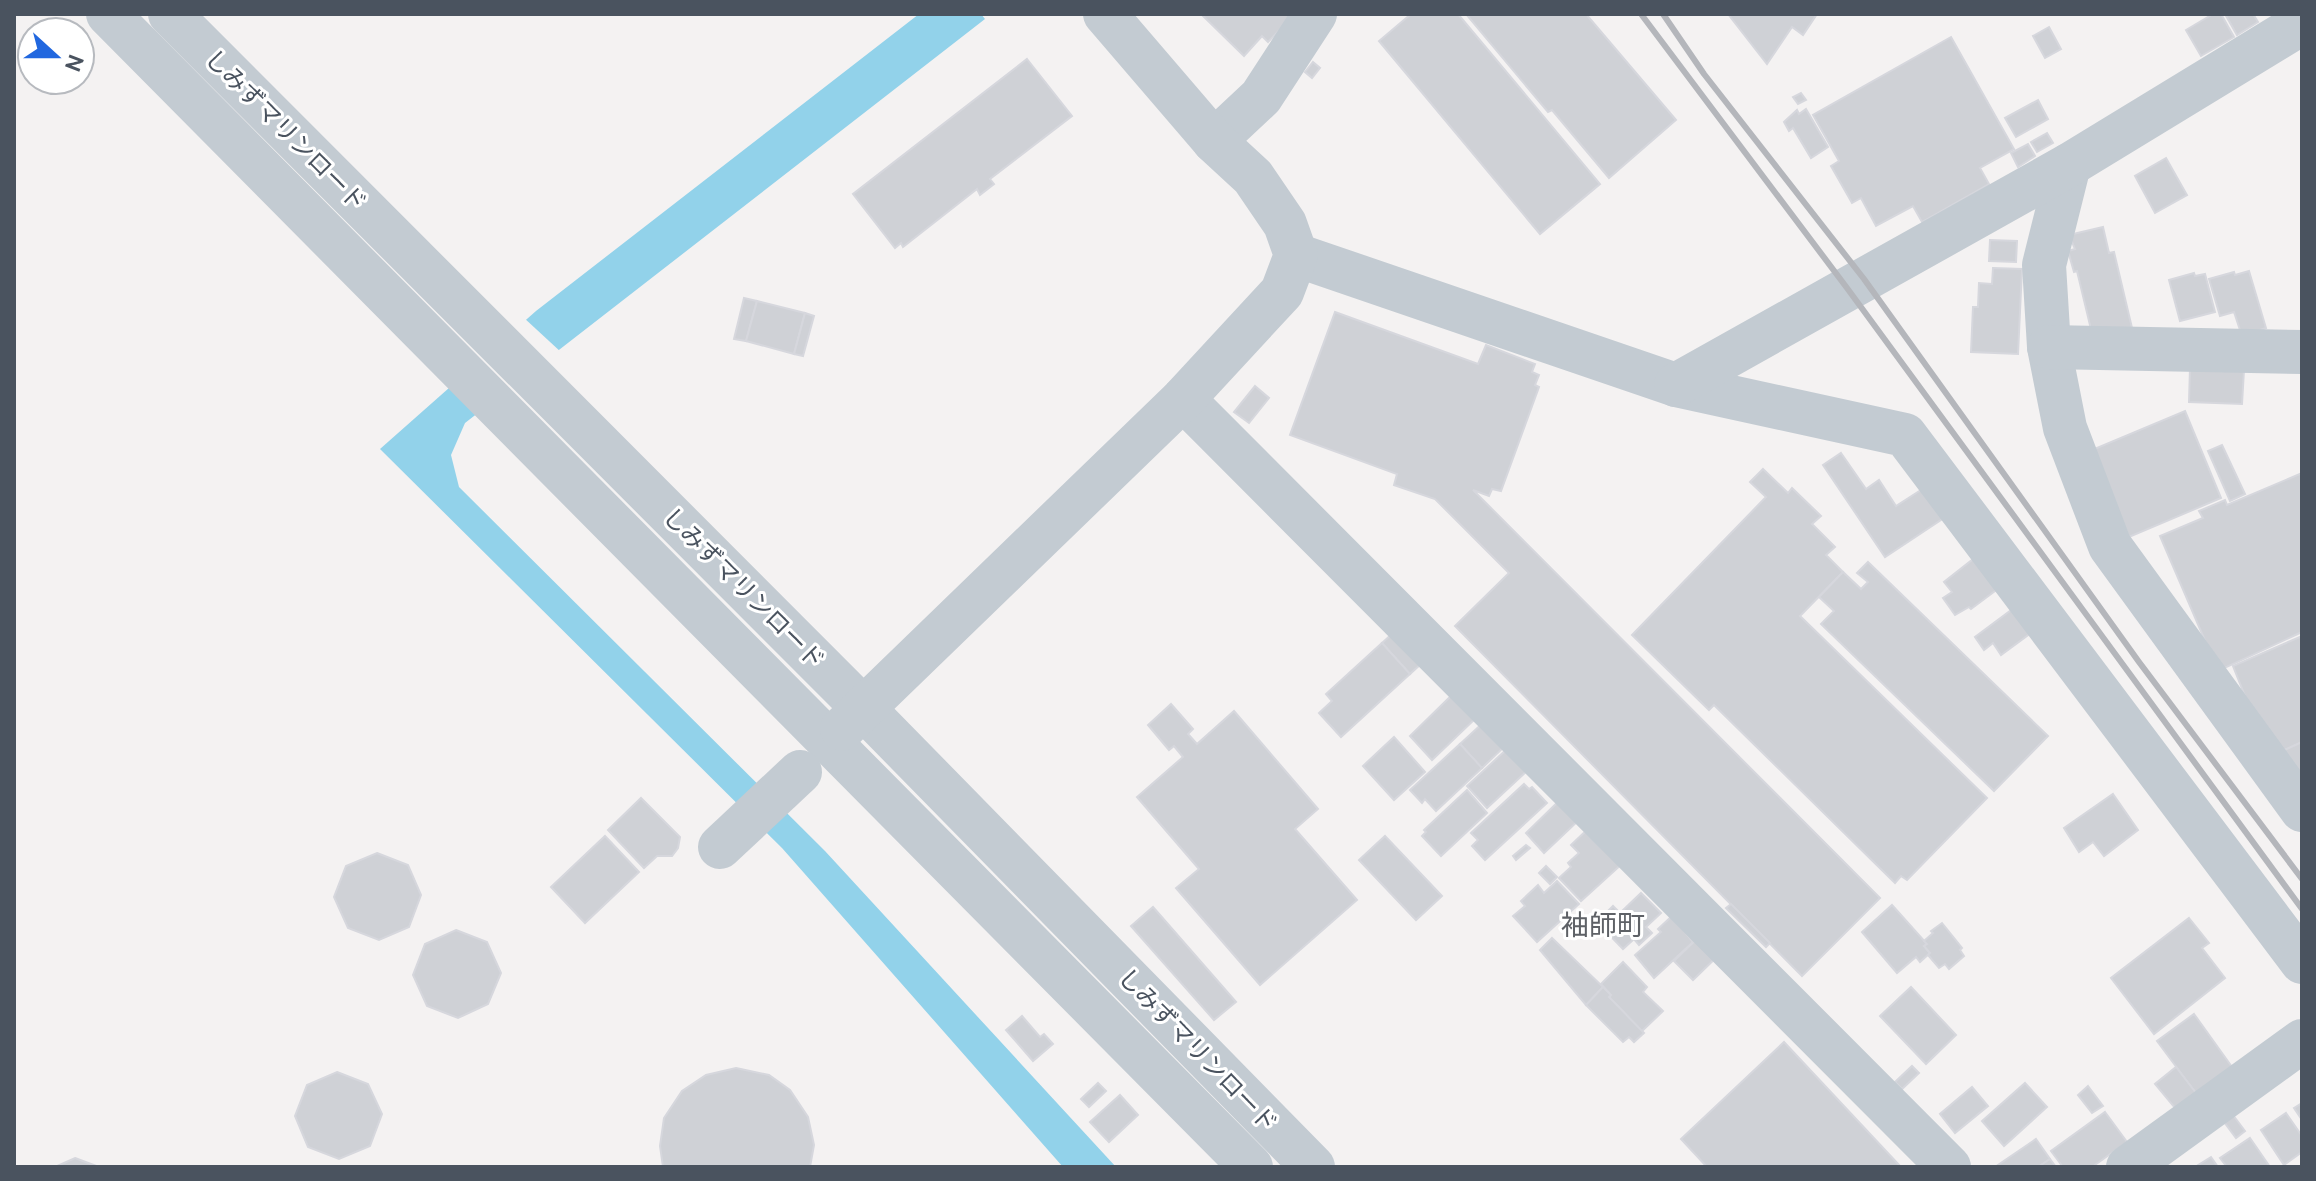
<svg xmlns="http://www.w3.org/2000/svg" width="2316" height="1181" viewBox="0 0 2316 1181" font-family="Ubuntu,'Noto Sans JP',sans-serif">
<rect width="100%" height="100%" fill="#f4f2f2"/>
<polygon fill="#92d2ea" points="919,14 981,14 985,19 465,423 451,455 459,487 825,851 1116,1167 1063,1167 782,848 380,449 536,311"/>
<polygon fill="#f4f2f2" points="523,317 562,353 480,417 447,385"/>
<g fill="#cfd1d6" stroke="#d6d7dd" stroke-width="2">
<polygon points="1201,14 1295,14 1268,42 1262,36 1244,56"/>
<polygon points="1411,14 1458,14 1600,184 1540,234 1379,41"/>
<polygon points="1466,14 1586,14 1676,120 1609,178 1552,110 1548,112"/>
<polygon points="1728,14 1817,14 1803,35 1792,27 1767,64"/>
<polygon points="2213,14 2221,14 2234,37 2201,56 2186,30"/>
<polygon points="2225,14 2253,14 2258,22 2237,35"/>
<polygon points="2049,27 2061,49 2045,58 2033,36"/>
<polygon points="1951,37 2014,149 1980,168 1989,184 1922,222 1913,206 1876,226 1861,198 1852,203 1831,166 1839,161 1813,115"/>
<polygon points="1027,59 1072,116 990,179 994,184 980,195 977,189 903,247 901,243 895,248 853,194"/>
<polygon points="1313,62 1320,68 1312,78 1305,72"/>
<polygon points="1801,93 1806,100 1798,104 1793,97"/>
<polygon points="2038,100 2048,119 2016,137 2005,118"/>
<polygon points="1806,109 1828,147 1811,158 1793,128 1789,131 1784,122 1797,110 1799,114"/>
<polygon points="2047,133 2053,143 2037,152 2031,142"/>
<polygon points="2028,144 2035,156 2018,167 2011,153"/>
<polygon points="2166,158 2187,195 2155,213 2135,176"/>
<polygon points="2103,227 2109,253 2114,252 2133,332 2095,346 2077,271 2074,272 2068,251 2075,249 2069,235"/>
<polygon points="1990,240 2017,241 2016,262 1989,261"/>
<polygon points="1993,268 2022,269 2018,354 1971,352 1973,307 1978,307 1979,283 1992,284"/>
<polygon points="2249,271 2266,328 2242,336 2234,312 2220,316 2209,279 2234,272 2235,275"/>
<polygon points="2194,273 2195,276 2205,274 2215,312 2180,321 2169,280"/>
<polygon points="744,298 757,301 746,341 734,339"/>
<polygon points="757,301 805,313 794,354 746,341"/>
<polygon points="1335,312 1478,364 1486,345 1535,364 1532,372 1539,375 1535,385 1539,387 1501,491 1492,489 1489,496 1473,490 1880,898 1802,976 1455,626 1509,573 1435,499 1394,485 1397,474 1290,435"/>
<polygon points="805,313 814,316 803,356 794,354"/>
<polygon points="2190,368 2244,370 2242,404 2189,402"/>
<polygon points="1255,386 1269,398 1249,423 1234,412"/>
<polygon points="2185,411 2221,498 2129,537 2092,450"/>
<polygon points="2222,445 2245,494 2230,501 2208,451"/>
<polygon points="1841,453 1866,489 1879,480 1896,506 1927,486 1947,516 1885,557 1823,465"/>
<polygon points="1763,469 1788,493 1792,488 1821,516 1812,524 1835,547 1826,555 1843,572 1800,616 1987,798 1907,880 1901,876 1895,883 1714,705 1709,710 1632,635 1766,497 1750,482"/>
<polygon points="2302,473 2302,632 2218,671 2160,536 2203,518 2199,511 2225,500 2227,505"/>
<polygon points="1977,556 1999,588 1971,609 1969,607 1955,615 1943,598 1952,592 1944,582"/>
<polygon points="1868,562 2048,736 1994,791 1821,624 1834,611 1819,597 1843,572 1861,589 1868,582 1857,573"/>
<polygon points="2014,608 2031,633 2001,655 1993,643 1984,650 1975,637"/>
<polygon points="1393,633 1421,664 1410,674 1382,643"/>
<polygon points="2302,636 2302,742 2276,754 2259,731 2233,666"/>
<polygon points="1382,643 1410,674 1341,737 1319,713 1332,701 1326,694"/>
<polygon points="1454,693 1477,717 1432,760 1410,736"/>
<polygon points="1171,704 1193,729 1188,734 1197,744 1234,711 1318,809 1295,829 1357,900 1260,985 1176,888 1199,869 1137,797 1183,757 1174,746 1169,750 1148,725"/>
<polygon points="1484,722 1506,745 1482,768 1460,744"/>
<polygon points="1394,737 1425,772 1394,800 1363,766"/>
<polygon points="2302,742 2302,790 2276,754"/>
<polygon points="1460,744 1482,768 1436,811 1425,799 1422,803 1410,790"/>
<polygon points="1508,748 1528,770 1487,808 1467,786"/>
<polygon points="1524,784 1529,789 1532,787 1547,803 1485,860 1472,846 1478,840 1471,833"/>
<polygon points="1467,790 1487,813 1441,856 1422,836 1426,832 1424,830"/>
<polygon points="2113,794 2138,830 2104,856 2093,842 2079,852 2064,828"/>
<polygon points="641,798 680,837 678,848 672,856 657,856 644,868 608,830"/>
<polygon points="1562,798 1580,819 1544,853 1526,833"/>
<polygon points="1590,827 1623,863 1581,901 1559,878 1571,867 1568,863 1579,853 1571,845"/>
<polygon points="605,836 639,872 585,923 551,887"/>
<polygon points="1385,836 1442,896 1416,920 1359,860"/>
<polygon points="1526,845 1530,848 1516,860 1513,856"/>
<polygon points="377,853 408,865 421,895 409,927 379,940 348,928 334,897 346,866"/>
<polygon points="1546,866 1557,877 1550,884 1539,873"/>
<polygon points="1557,881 1579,904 1537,942 1513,916 1525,906 1521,901 1538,885 1544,893"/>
<polygon points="1641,893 1661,913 1646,927 1652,933 1639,945 1634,939 1623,949 1597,922 1613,906 1620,913"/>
<polygon points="1731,904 1770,943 1766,947 1726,908"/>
<polygon points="1892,905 1927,944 1924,946 1930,953 1920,962 1916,957 1897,973 1862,932"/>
<polygon points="1153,907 1236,1002 1214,1020 1131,926"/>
<polygon points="1672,916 1693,942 1654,978 1635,955 1661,932 1658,929"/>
<polygon points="2189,918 2209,943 2202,948 2225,978 2154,1034 2111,978"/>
<polygon points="1942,923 1962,948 1960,950 1964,956 1949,969 1945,964 1939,968 1928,955 1930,953 1924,946 1927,944 1924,941 1933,933 1931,931"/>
<polygon points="456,930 487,942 501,973 488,1004 458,1018 427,1006 413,975 425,944"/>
<polygon points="1706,930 1724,950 1693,980 1674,961"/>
<polygon points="1552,938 1603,987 1586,1005 1540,950"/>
<polygon points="1623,962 1647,987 1643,992 1663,1011 1642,1031 1609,997 1611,995 1601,984"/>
<polygon points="1603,987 1611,995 1609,997 1644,1033 1634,1042 1629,1037 1623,1042 1586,1005"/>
<polygon points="1911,987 1956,1035 1926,1064 1880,1016"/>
<polygon points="2194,1014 2232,1067 2196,1093 2157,1041"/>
<polygon points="1022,1016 1040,1037 1044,1034 1053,1044 1033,1061 1006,1030"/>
<polygon points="1784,1042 1901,1167 1707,1167 1681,1139"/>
<polygon points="1912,1066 1919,1073 1902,1089 1895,1082"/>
<polygon points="2176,1067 2196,1093 2175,1108 2155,1084"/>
<polygon points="736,1068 769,1075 790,1090 808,1117 814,1145 810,1167 663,1167 660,1146 664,1118 682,1091 706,1075"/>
<polygon points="337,1072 368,1084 382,1114 370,1146 339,1159 308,1147 295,1116 307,1085"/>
<polygon points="1098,1083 1106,1091 1089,1107 1081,1099"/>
<polygon points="2025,1083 2047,1107 2004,1146 1982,1121"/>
<polygon points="2088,1086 2103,1106 2092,1113 2078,1095"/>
<polygon points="1972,1087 1988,1106 1955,1133 1940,1114"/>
<polygon points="1120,1095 1138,1115 1109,1142 1090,1122"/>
<polygon points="2302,1103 2302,1120 2294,1108"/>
<polygon points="2105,1112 2127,1142 2092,1167 2063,1167 2051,1151"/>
<polygon points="2286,1113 2302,1136 2302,1152 2284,1165 2261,1130"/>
<polygon points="2233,1115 2245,1131 2236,1138 2224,1122"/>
<polygon points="2250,1138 2270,1167 2227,1167 2220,1158"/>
<polygon points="2036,1139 2050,1159 2038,1167 1995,1167"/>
<polygon points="2211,1157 2218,1167 2195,1167"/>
<polygon points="75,1158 99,1167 55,1167"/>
<polygon points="2050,1159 2056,1167 2038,1167"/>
</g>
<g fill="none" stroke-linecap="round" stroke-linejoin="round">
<g stroke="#c3cbd2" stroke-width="44">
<polyline points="108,14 1251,1167"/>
<polyline points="170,14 863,708 1313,1167"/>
<polyline points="1214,141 1261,97 1315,14"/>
<polyline points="2069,165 2044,265 2049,347 2065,428 2110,546 2302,810"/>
<polyline points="1296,255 1676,385 1905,435 2302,962"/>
<polyline points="2049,347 2302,352"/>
<polyline points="1676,385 2069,165 2302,23"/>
<polyline points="1183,399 1949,1167"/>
<polyline points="842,729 1183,399 1282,292 1296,255 1285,224 1253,177 1214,141 1105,14"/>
<polyline points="720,847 800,772"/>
<polyline points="2128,1167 2302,1041"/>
</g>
<g stroke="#b4b6bb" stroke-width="6">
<polyline points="1641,14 1847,288 2302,909"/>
<polyline points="1663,14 1704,74 1864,279 2139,662 2302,879"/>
</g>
</g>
<g text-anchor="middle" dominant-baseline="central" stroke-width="6" stroke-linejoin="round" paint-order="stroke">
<g font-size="24" fill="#4a535f" stroke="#fff">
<text transform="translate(286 130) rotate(45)">しみずマリンロード</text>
<text transform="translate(744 588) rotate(45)">しみずマリンロード</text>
<text transform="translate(1198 1050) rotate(46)">しみずマリンロード</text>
</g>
<g font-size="28" fill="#5e6166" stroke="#fff">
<text x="1603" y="924">袖師町</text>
</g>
</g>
<rect width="2316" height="1181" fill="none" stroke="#4a535f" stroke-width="32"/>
<g transform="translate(56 56) rotate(111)"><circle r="38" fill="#ffffff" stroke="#b7babf" stroke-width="2"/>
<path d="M0-6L14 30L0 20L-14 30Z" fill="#2167df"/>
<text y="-12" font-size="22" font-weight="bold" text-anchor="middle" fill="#4a535f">N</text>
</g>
</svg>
